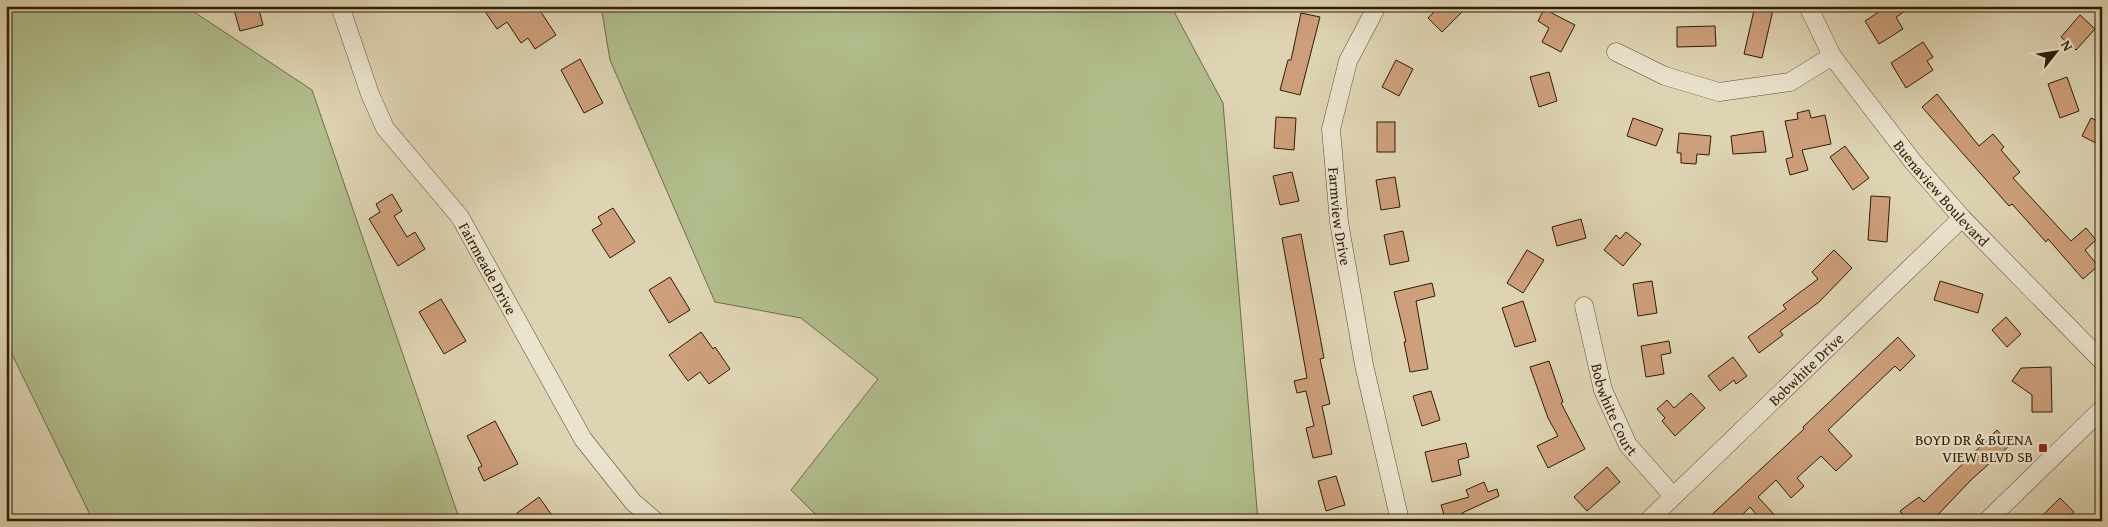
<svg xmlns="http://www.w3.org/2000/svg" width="2108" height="527" viewBox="0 0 2108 527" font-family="'Gentium Book Plus',serif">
<rect width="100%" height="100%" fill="#ded4b3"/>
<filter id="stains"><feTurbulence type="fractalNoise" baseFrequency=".004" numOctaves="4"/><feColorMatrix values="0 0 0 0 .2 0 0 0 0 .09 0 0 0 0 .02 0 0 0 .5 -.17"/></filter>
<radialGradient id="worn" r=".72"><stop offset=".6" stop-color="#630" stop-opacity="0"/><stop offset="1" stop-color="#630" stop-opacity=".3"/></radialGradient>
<g fill="#b1bd8c" stroke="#706c48">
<polygon points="6,6 185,6 312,90 460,521 93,521 6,342"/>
<polygon points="601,6 1171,6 1223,103 1258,521 822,521 791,490 878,379 801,318 715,302 610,60"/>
</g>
<g fill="#cd9f7b" stroke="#2f1c04">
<polygon points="233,6 258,6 263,25 240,31"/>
<polygon points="496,6 537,6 556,35 535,49 528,38 521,43 507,22 497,29 486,13"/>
<polygon points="1440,6 1468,6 1442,32 1428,18"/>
<polygon points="1755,6 1773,10 1762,58 1744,54"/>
<polygon points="1888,6 1913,6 1896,17 1903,29 1879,44 1865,21"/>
<polygon points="1544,9 1575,25 1561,52 1542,42 1549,28 1538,21"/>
<polygon points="1301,13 1320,17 1300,95 1280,90 1288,60 1291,60"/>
<polygon points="2080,15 2095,29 2076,50 2061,37"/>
<polygon points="1715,26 1716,46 1677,47 1677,27"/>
<polygon points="1923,42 1933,57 1927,61 1933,70 1906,88 1891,63"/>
<polygon points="580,59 603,103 584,113 561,70"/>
<polygon points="1396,60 1413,69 1399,96 1382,87"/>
<polygon points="1549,72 1557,101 1539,107 1530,77"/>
<polygon points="2067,77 2079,111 2060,118 2048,84"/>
<polygon points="1937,94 1979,146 1993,134 2004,147 2001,150 2020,172 2013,178 2071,241 2086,228 2096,240 2085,250 2098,266 2083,279 2048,239 2046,242 2012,204 2009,206 1922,107"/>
<polygon points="1809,110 1811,118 1825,115 1831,144 1802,150 1808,170 1790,175 1786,159 1793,157 1785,121 1798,119 1797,113"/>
<polygon points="1276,117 1296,118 1294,150 1274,148"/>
<polygon points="1633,118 1663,129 1656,146 1627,136"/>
<polygon points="2091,118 2102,123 2102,146 2082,136"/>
<rect x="1377" y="122" width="18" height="30"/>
<polygon points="1763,131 1766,152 1733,154 1731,136"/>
<polygon points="1679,133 1711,136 1709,155 1697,154 1696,164 1681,163 1681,153 1677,153"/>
<polygon points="1845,146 1869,178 1853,190 1830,157"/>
<polygon points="1292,172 1299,201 1280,205 1273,176"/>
<polygon points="1395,177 1400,207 1381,210 1376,180"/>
<polygon points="392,194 402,211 394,216 407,237 415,232 425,249 398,266 369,219 380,212 376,204"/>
<polygon points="1871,196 1890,197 1887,242 1868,240"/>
<polygon points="613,208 635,242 610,258 592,230 602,224 598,217"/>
<polygon points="1581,219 1586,238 1557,246 1552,227"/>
<polygon points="1403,231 1409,261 1390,265 1384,235"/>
<polygon points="1626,232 1641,244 1623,266 1604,250 1616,235 1620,239"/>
<polygon points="1301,234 1324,358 1320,359 1330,404 1322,406 1332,454 1313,458 1306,428 1314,426 1306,391 1297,393 1294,381 1307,378 1282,238"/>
<polygon points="1527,250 1544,260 1523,293 1507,283"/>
<polygon points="1834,250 1852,268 1819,302 1780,331 1783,335 1759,353 1748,337 1786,309 1783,305 1818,279 1812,272"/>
<polygon points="670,277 690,310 669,323 649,290"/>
<polygon points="1652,281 1657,313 1638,316 1633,284"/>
<polygon points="1940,281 1983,294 1978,313 1934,300"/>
<polygon points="1432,283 1435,296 1416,301 1428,369 1410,372 1404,342 1406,342 1394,292"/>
<polygon points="441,299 466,341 444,354 419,312"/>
<polygon points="1523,301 1536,341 1515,347 1502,308"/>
<polygon points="2006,317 2021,334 2007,347 1992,330"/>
<polygon points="701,332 713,349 715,347 730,369 709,384 700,372 688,381 669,355"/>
<polygon points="1898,337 1915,356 1900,371 1895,366 1828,430 1852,456 1836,471 1821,456 1797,478 1804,486 1791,498 1776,480 1758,497 1780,521 1762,521 1750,507 1736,521 1705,521 1804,429 1803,427"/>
<polygon points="1669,341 1671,353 1661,355 1664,374 1646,377 1641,346"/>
<polygon points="1733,357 1747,376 1736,384 1734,380 1720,391 1708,376"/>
<polygon points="1549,361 1563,402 1561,403 1585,449 1548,468 1537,446 1558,436 1548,418 1530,367"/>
<polygon points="2051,367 2052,412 2032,412 2032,395 2012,381 2021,368"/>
<polygon points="1431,391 1440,420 1422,426 1413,396"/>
<polygon points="1691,393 1705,408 1675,436 1662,421 1665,418 1657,409 1667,400 1674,408"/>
<polygon points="495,421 518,464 484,481 478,468 482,466 467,436"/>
<polygon points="1997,430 2010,445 1971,480 1932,521 1907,521 1900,511 1919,497 1924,502"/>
<polygon points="1466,443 1469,457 1458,460 1461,475 1432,482 1425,452"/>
<polygon points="1607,467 1620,482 1587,511 1574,497"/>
<polygon points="1336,476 1345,505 1326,511 1318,481"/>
<polygon points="1484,482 1488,492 1497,489 1499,496 1462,513 1465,521 1446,521 1441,505 1469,497 1466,490"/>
<polygon points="539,497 556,521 522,521 517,513"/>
<polygon points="2060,498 2074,512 2065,521 2037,521"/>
</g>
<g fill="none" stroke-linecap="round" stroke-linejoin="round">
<defs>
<g id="minor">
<path id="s1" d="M 340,6 L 370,94 L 385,128 L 460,217 L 583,439 L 633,502 L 655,521"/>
<path id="s2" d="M 1377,6 L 1348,61 L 1331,129 L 1339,222 L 1364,365 L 1400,521"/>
<path id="s3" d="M 1808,6 L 1832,56 L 1914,163 L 1962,218 L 2102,361"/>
<polyline points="1616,52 1665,76 1719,92 1790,82 1832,56"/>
<path id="s4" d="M 1584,306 L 1603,390 L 1628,445 L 1673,496"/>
<path id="s5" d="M 1648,521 L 1962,218"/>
<polyline points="1987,521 2102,409"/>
</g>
</defs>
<use href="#minor" stroke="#5b4a30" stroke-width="19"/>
<use href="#minor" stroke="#eae3ce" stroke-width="18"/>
</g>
<rect fill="#8f2418" stroke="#eae3ce" stroke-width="2" x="2038" y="443" width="10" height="10" rx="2.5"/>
<g text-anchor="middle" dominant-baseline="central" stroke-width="4.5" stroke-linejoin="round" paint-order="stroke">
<g font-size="15" fill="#2f1c04" stroke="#eae3ce">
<text stroke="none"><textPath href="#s3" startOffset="231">Buenaview Boulevard</textPath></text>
<text stroke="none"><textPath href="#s2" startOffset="220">Farmview Drive</textPath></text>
<text stroke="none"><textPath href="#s1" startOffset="305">Fairmeade Drive</textPath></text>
<text stroke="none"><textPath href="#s5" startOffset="219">Bobwhite Drive</textPath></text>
<text stroke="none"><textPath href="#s4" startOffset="108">Bobwhite Court</textPath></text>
</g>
<g font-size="15" fill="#2f1c04" stroke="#eae3ce" text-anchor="end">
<text x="2033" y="439">BOYD DR &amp; BUENA<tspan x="2033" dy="17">VIEW BLVD SB</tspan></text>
</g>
</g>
<rect width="2108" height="527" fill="none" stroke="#ded4b3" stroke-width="25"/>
<rect x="8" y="8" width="2093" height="512" fill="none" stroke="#2f1c04" stroke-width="2.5"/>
<rect x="12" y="12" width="2083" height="502" fill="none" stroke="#2f1c04"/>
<g transform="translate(2056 52) rotate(60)" stroke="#eae3ce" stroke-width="4" paint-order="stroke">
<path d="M0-4L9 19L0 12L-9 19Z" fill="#2f1c04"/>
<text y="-8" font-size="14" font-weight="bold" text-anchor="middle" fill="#2f1c04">N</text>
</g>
<rect width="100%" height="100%" filter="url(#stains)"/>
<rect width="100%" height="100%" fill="url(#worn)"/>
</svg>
